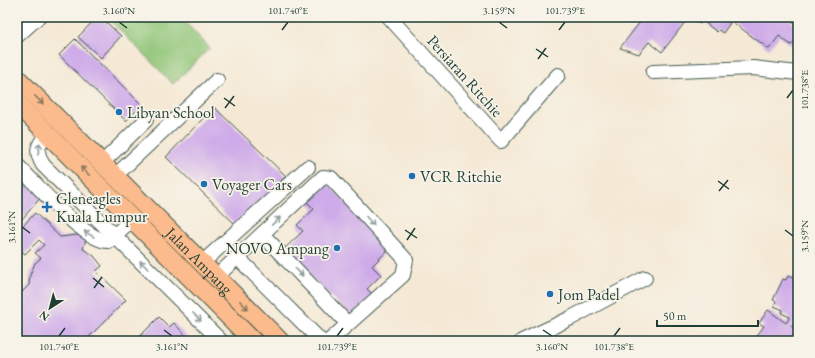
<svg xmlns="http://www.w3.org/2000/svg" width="815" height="358" viewBox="0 0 815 358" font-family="'EB Garamond',serif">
<rect width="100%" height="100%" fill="#f7f3e8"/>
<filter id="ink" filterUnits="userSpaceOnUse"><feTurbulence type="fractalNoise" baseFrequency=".025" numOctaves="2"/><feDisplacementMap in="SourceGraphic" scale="8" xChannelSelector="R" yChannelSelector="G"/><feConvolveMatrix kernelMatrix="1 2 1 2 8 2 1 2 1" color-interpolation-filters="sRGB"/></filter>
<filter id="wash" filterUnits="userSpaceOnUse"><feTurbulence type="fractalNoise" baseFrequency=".012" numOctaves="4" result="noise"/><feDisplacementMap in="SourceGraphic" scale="16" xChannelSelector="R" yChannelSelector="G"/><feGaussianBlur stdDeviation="0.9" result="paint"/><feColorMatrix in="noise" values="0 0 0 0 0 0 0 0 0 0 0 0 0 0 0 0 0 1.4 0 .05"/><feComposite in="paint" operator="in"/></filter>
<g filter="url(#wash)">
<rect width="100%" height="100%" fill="#f5e9d5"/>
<polygon fill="#90c578" stroke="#588156" points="107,17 180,17 210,48 173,84"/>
<g id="blocks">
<g fill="#ceaae9">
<polygon points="97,17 101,17 121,36 101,58 78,37"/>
<polygon points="644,17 689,17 662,52 649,42 639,54 620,48"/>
<polygon points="691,17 785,17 798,27 798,40 791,45 779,36 769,49 727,18 726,20 730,23 723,33 719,30 717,32 703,21 700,24"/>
<polygon points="75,39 142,105 126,121 59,55"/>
<polygon points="214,107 286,176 237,226 166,157"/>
<polygon points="17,175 42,196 17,225"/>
<polygon points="323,179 391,247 372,266 381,275 367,289 373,295 352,317 283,250 303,231 297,225 314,209 304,199"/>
<polygon points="35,213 60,237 77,235 87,236 83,249 94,256 102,266 96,271 126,300 85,341 17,341 17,297 29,285 30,275 35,263 41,258 35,253 44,245 39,240 25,254 17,247 17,232"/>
<polygon points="788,276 798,280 798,321 796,320 791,326 798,331 798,341 753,341 764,326 759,323 768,310 786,323 790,317 781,313 783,310 774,306 776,301 773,300 783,279 786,280"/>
<polygon points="159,317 169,327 174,323 188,338 188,341 135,341"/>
</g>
</g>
</g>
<g filter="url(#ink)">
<use href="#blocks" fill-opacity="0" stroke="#3f574c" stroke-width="1"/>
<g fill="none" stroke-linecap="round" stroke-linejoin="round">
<defs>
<g id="minor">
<polyline points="389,17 501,141 558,75"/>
<polyline points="17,36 38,17"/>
<polyline points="653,72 753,68 798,73"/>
<path d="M 48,134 C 37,145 35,151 43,165 L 221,341"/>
<polyline points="102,163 146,120"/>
<path d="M 17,165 C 36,183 84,242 109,241 L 132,219"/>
<polyline points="115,176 217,80"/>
<polyline points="262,234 347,323"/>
<polyline points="238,258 321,341"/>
<polyline points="202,263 308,167"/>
<polyline points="216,277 323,177 331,178 406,260 403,275 329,341"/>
<polyline points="522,341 571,318 645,278"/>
</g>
<g id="major">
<path id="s1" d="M 17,78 L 280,341"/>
<polyline points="17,103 253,341"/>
</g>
</defs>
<use href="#minor" stroke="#3f574c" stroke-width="16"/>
<use href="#major" stroke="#3f574c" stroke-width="20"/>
<use href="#minor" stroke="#fff" stroke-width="14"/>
<use href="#major" stroke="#fbbb8c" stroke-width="18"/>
</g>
<defs><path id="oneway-shaft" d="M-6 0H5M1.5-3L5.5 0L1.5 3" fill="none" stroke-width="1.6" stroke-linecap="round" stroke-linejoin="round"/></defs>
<g stroke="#82765c">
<use href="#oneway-shaft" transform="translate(39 100) rotate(45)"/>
<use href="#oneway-shaft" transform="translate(85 171) rotate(-135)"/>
<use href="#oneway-shaft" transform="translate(244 305) rotate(45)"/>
</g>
<g stroke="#8f9e9a">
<use href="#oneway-shaft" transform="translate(39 149) rotate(-79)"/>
<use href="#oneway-shaft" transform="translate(276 221) rotate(-43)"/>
<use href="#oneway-shaft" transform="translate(370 221) rotate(48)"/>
<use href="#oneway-shaft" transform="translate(89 234) rotate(-148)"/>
<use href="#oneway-shaft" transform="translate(144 265) rotate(-135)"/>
<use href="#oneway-shaft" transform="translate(299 272) rotate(46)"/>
<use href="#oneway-shaft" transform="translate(197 317) rotate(45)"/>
</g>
</g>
<path fill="none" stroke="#1f3d34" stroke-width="1.5" d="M 119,22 L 127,28M 499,22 L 507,28M 282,30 L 288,22M 559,30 L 565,22M 536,49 L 548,57M 538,59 L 546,48M 224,98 L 235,106M 787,98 L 793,90M 225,108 L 234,96M 718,181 L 729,189M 719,191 L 728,180M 22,227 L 30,233M 405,230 L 417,238M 785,230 L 793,236M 407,240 L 415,228M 93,278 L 104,287M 94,288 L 102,277M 164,330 L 172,336M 543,330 L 552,336M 59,336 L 65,328M 337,336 L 343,328M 614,336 L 620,328"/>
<g fill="#1f6fb2" stroke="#f7f3e8" stroke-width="1.5">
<circle cx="119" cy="112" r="4"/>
<circle cx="412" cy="176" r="4"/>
<circle cx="204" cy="184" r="4"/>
<path d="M45 201h4v4h4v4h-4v4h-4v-4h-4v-4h4z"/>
<circle cx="337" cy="248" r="4"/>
<circle cx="550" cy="294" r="4"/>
</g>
<g text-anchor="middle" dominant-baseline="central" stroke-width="3.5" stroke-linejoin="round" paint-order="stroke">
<g font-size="16" fill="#1f3d34" stroke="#f7f3e8">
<text transform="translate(465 76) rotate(48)">Persiaran Ritchie</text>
<text stroke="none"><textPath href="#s1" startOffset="258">Jalan Ampang</textPath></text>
</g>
<g font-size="16" fill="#1f3d34" stroke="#f7f3e8" text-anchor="start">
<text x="127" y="112">Libyan School</text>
<text x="420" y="176">VCR Ritchie</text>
<text x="212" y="184">Voyager Cars</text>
<text x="56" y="198">Gleneagles<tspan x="56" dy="18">Kuala Lumpur</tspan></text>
<text x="329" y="248" text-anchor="end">NOVO Ampang</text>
<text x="558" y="294">Jom Padel</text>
</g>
</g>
<rect width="815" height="358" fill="none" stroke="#f7f3e8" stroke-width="44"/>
<g transform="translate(50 308) rotate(216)" stroke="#f7f3e8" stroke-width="3" paint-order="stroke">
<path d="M0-3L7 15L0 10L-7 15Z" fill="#1f3d34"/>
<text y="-6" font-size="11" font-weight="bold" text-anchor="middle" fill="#1f3d34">N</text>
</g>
<path d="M657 320v6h101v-6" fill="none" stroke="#1f3d34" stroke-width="2"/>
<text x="663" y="320" font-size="12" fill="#1f3d34" stroke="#f7f3e8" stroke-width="3" paint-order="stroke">50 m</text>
<rect x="22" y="22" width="771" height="314" fill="none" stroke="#1f3d34" stroke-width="1.5"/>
<g font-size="10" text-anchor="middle" fill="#1f3d34">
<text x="119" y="14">3.160°N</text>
<text x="288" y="14">101.740°E</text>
<text x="499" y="14">3.159°N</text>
<text x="565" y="14">101.739°E</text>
<text transform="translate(804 90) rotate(-90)" y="4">101.738°E</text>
<text transform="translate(11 227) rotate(-90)" y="4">3.161°N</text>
<text transform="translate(804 236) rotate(-90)" y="4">3.159°N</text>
<text x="59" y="350">101.740°E</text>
<text x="172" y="350">3.161°N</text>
<text x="337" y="350">101.739°E</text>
<text x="552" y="350">3.160°N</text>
<text x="614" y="350">101.738°E</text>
</g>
</svg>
